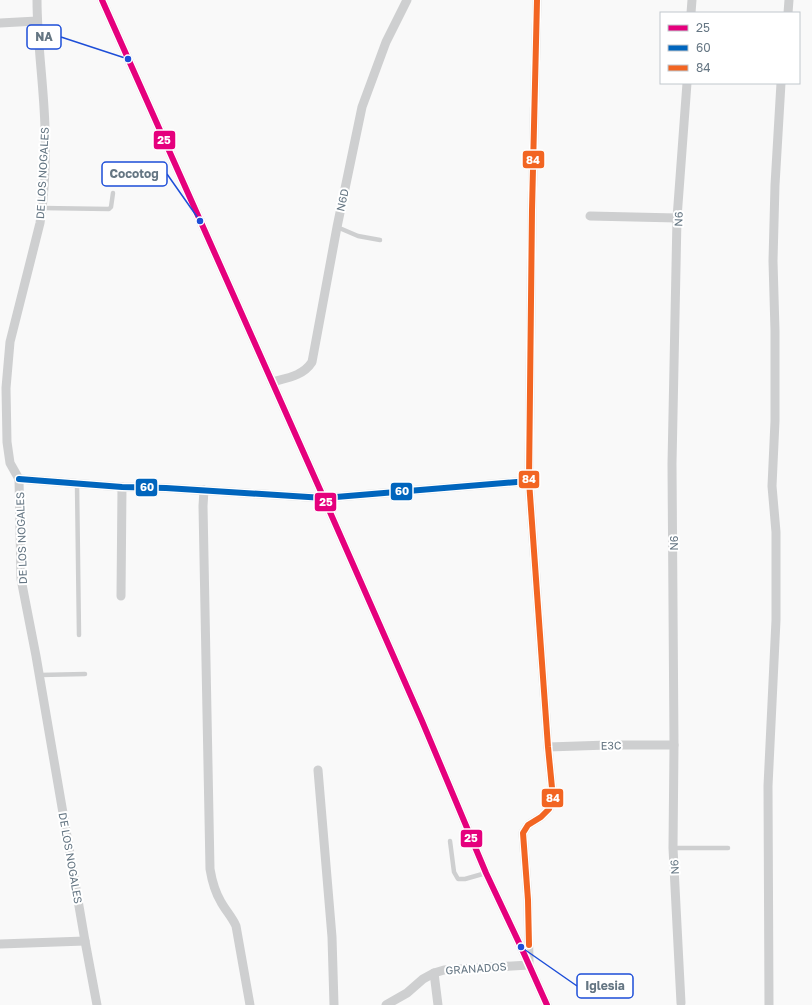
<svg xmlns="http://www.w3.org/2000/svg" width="812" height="1005" viewBox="0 0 812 1005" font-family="'Golos Text',sans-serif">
<rect width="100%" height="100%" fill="#f9f9f9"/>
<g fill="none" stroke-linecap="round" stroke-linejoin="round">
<g stroke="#cecfd0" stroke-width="4.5">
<polyline points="42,208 109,209 111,207 113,193"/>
<polyline points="337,227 358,236 380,240"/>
<polyline points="77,483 79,635"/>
<polyline points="40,675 85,674"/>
<polyline points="450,841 454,872 458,879 465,879 486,873"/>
<polyline points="673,848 728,848"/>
</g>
<g stroke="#cecfd0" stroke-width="9">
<path d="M 37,0 C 37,43 44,86 45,129 C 46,160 45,192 40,223 L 10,342 L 6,388 L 7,442 L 10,463 L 19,479 L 21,579 L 36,656 L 85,941 L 97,1005"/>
<polyline points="102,0 326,503 422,721 486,873 521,947 547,1005"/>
<polyline points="691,13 692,0"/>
<polyline points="788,13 789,0"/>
<polyline points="0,23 37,21"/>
<polyline points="590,216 677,218"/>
<path d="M 272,382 C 287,378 303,376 312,362 L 337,227 L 362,107 L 386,42 L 407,0"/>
<polyline points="19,479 122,487 166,488 324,498 529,481"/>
<path d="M 204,490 L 203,506 L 210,869 C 212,881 215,892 221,902 C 226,911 232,917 236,926 L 250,1005"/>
<polyline points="121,596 122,487"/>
<polyline points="548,747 608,745 674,745"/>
<polyline points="318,770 332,937 334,1005"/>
<polyline points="0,944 85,941"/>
<polyline points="529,962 528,900 523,833 528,825 541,817 549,809 553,798 548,747 529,481 532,210 537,0"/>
<polyline points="434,973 438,1005"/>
<polyline points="681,1003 673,848 674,745 672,464 677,218 687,83"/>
<polyline points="386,1005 407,993 423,979 434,973 444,970 529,965"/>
<polyline points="769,1005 768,786 776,620 776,532 772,486 775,421 775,331 773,261 775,185 781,83"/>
</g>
<defs>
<polyline id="bus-1" points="102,0 326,503 422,721 486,873 521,947 547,1005"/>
<polyline id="bus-2" points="19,479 122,487 166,488 324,498 529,481"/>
<polyline id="bus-3" points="529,945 528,900 523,833 528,825 541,817 549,809 553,798 548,747 529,481 532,210 537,0"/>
</defs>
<use href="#bus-1" stroke="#fff" stroke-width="9"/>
<use href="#bus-2" stroke="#fff" stroke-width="9"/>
<use href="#bus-3" stroke="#fff" stroke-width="9"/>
<use href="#bus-1" stroke="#e5007d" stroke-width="6"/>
<use href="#bus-2" stroke="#0065bd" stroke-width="6"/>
<use href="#bus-3" stroke="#f26522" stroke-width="6"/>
</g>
<g text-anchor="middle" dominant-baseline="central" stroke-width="4" stroke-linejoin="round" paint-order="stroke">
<g font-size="11" fill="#657683" stroke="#fff">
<text transform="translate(42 173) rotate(-87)">DE LOS NOGALES</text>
<text transform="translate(342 200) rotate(-78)">N6D</text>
<text transform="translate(678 219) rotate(-88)">N6</text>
<text transform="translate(21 538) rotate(-92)">DE LOS NOGALES</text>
<text transform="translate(673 543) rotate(-90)">N6</text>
<text transform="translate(611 745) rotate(-1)">E3C</text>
<text transform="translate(71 858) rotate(80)">DE LOS NOGALES</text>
<text transform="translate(674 867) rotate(-93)">N6</text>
<text transform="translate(476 968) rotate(-4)">GRANADOS</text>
</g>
</g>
<path fill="none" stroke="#1d4ed8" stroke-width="1.5" d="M128 59L61 37M200 221L167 174M521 947L577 986"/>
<g fill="#1d4ed8" stroke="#fff" stroke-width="1.5">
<circle cx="128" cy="59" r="4"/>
<circle cx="200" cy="221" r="4"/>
<circle cx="521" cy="947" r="4"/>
</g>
<g fill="#fff" stroke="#1d4ed8" stroke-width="1.5">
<rect x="27" y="25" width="34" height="24" rx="4"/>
<rect x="102" y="162" width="65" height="24" rx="4"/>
<rect x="577" y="974" width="56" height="24" rx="4"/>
</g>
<g font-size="12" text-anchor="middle" font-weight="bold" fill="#657683">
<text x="44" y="41">NA</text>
<text x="134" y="178">Cocotog</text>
<text x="605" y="990">Iglesia</text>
</g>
<g stroke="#fff" stroke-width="1.5">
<rect x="153" y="130" width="23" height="20" rx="4" fill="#e5007d"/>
<rect x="522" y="150" width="23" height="19" rx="4" fill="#f26522"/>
<rect x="518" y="470" width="22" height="19" rx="4" fill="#f26522"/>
<rect x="135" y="478" width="23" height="19" rx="4" fill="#0065bd"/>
<rect x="390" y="482" width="23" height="19" rx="4" fill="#0065bd"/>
<rect x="314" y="492" width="23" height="20" rx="4" fill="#e5007d"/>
<rect x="541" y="788" width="23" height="20" rx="4" fill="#f26522"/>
<rect x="460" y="829" width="23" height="19" rx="4" fill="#e5007d"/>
</g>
<g font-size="11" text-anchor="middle" font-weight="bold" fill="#fff">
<text x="164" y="144">25</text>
<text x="533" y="164">84</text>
<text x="529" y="483">84</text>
<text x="147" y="491">60</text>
<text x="402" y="495">60</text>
<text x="326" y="506">25</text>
<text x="553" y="802">84</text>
<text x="471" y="842">25</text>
</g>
<rect x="660" y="12" width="140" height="72" fill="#ffffff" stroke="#c1c8cd"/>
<rect x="668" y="25" width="20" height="6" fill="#e5007d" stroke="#c1c8cd"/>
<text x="696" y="32" font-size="12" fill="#657683">25</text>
<rect x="668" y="45" width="20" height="6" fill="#0065bd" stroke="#c1c8cd"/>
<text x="696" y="52" font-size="12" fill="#657683">60</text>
<rect x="668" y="65" width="20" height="6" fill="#f26522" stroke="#c1c8cd"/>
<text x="696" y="72" font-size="12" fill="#657683">84</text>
</svg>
